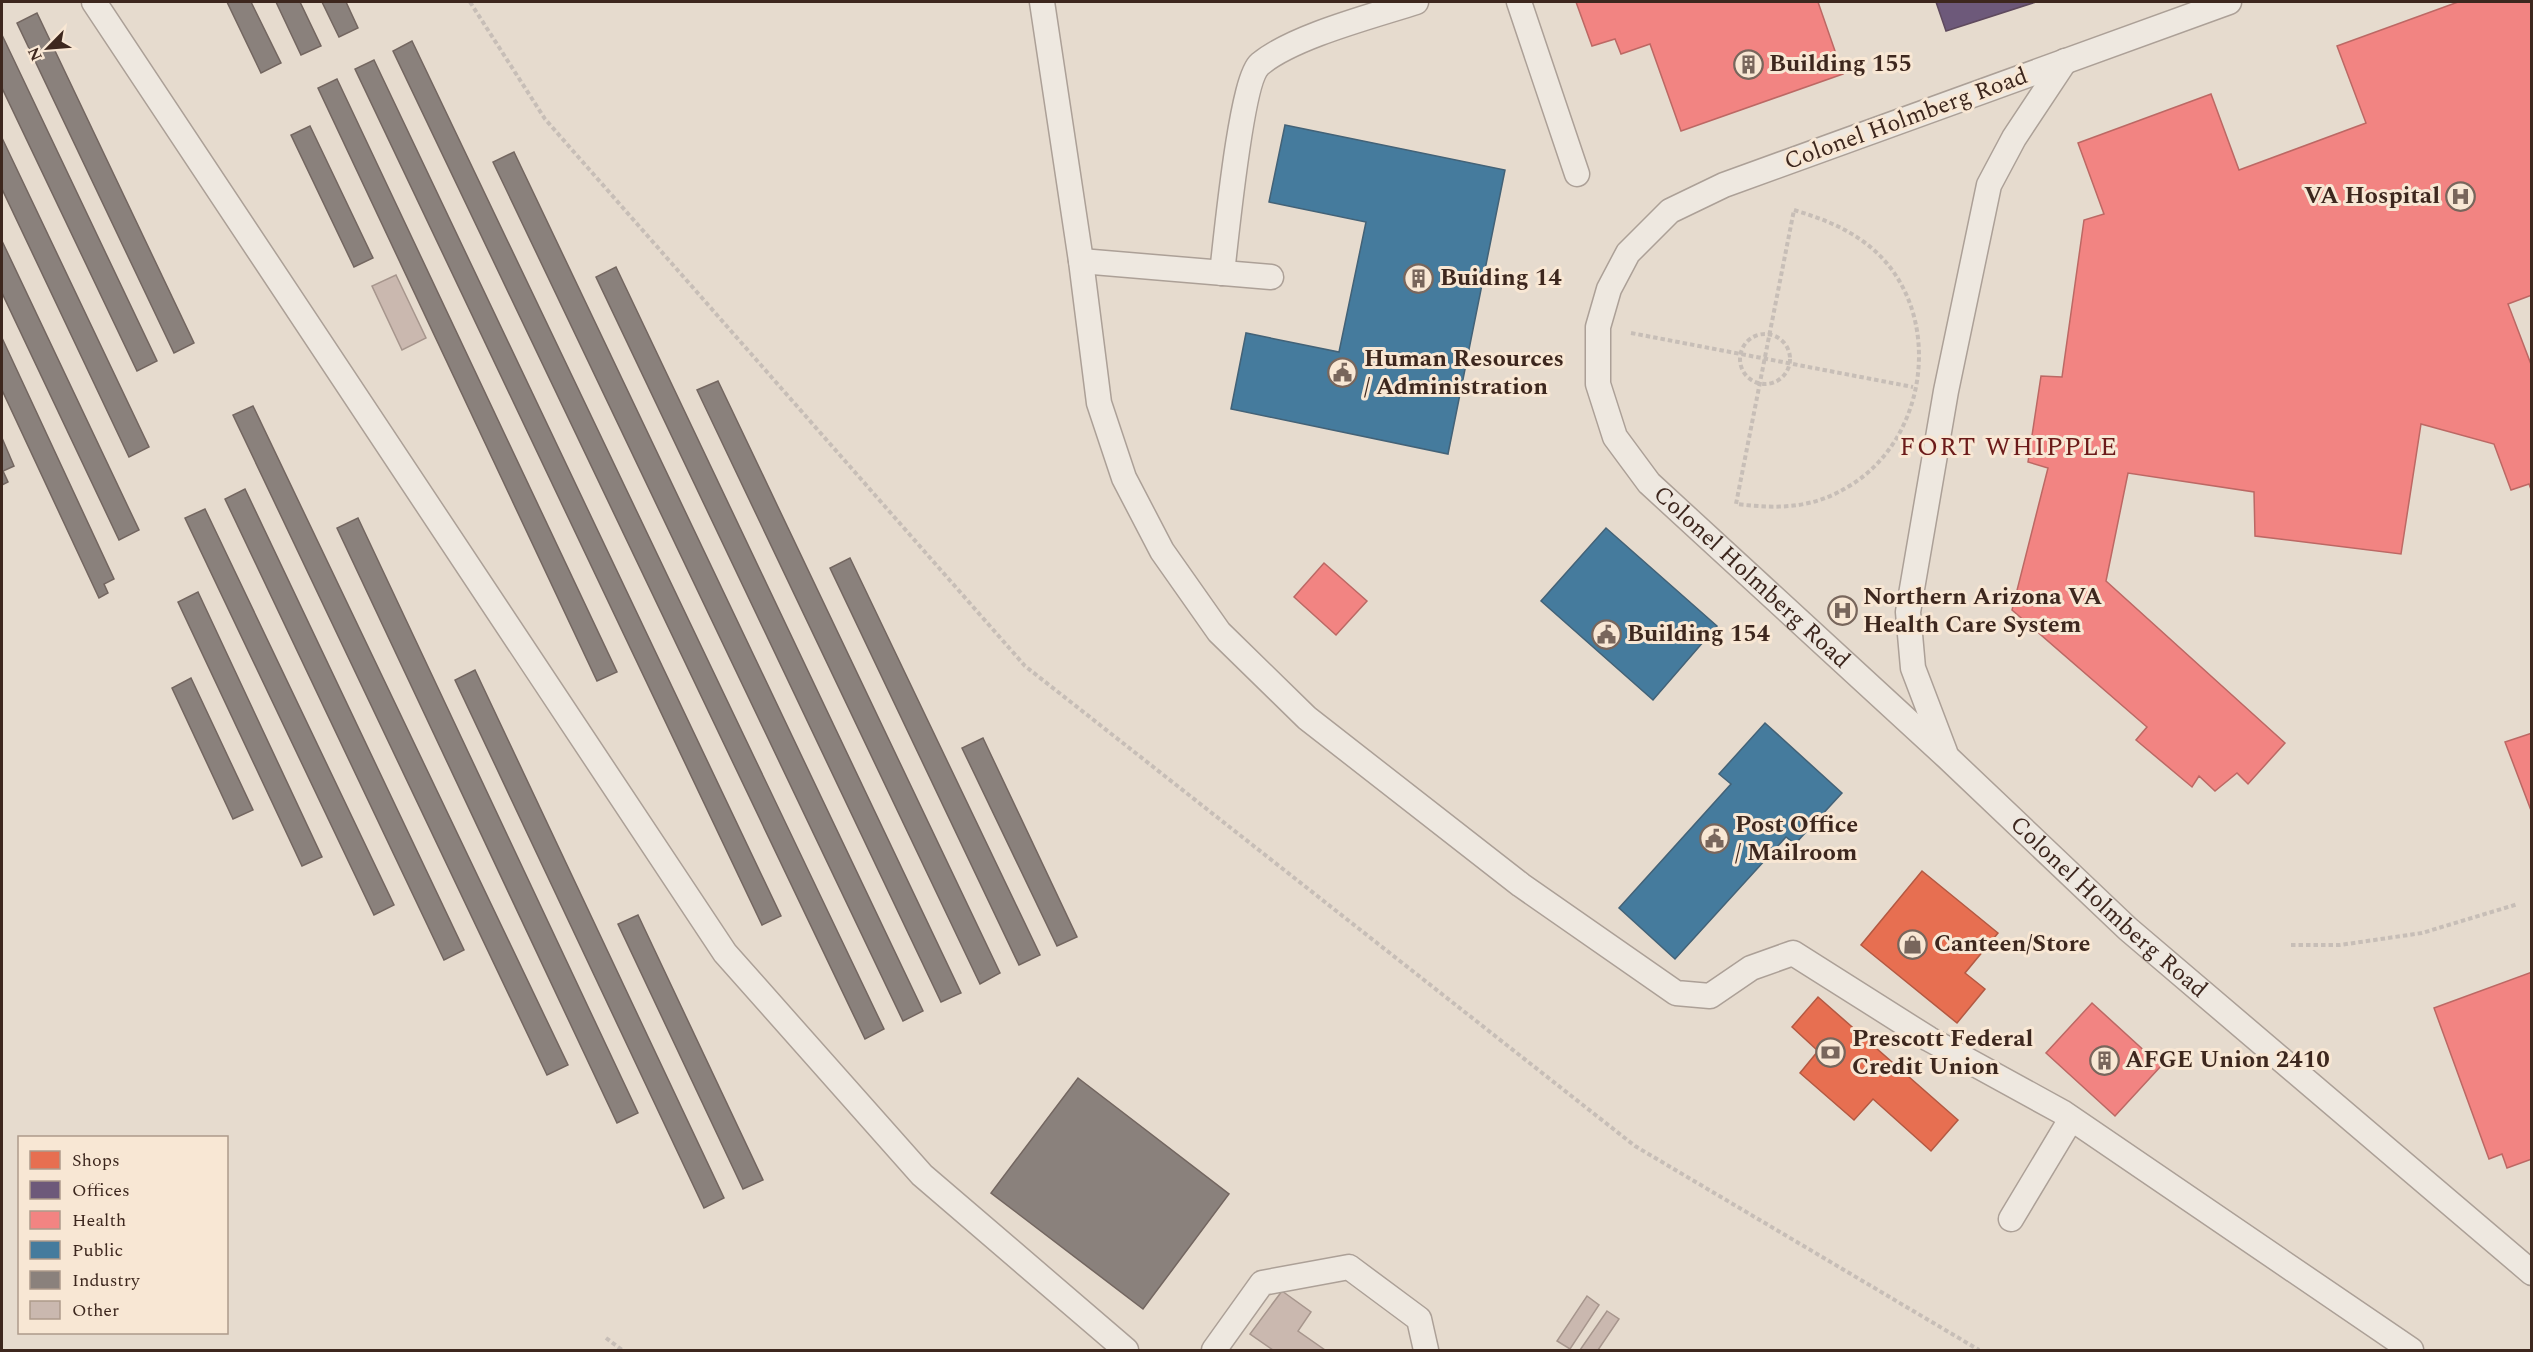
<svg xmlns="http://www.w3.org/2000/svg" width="2533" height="1352" viewBox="0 0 2533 1352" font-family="Spectral,serif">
<rect width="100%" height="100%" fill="#e6dbce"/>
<g fill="#e76f51" stroke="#b45942" stroke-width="1.5">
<polygon points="1922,871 1998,933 1965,973 1985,989 1957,1023 1861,945"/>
<polygon points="1818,997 1958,1120 1931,1151 1873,1099 1854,1120 1800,1073 1818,1051 1792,1027"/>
</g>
<polygon fill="#6d597a" stroke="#5f4a5e" stroke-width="1.5" points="1936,2 2036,2 1946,31"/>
<g fill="#f28482" stroke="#bc6864" stroke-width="1.5">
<polygon points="1576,2 1818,2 1843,74 1681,131 1650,44 1621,54 1615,39 1592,46"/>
<polygon points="2458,2 2532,2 2532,295 2508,304 2532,367 2532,492 2529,484 2511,490 2494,444 2421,424 2401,554 2255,536 2254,492 2128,473 2106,581 2285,743 2248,784 2237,773 2215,791 2199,776 2192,787 2136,740 2147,727 2012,610 2048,468 2028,462 2041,376 2062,377 2084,220 2104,214 2078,143 2211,94 2239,170 2366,123 2337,46"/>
<polygon points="1324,563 1367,601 1336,635 1294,597"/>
<polygon points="2532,733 2532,813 2505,742"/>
<polygon points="2532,972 2532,1159 2507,1168 2502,1154 2489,1159 2434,1008"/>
<polygon points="2092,1003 2161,1066 2115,1116 2046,1053"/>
</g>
<g fill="#457b9d" stroke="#436277" stroke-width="1.5">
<polygon points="1285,125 1505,170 1448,454 1231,409 1246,333 1339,352 1366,222 1269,202"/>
<polygon points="1606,528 1717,626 1653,700 1541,601"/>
<polygon points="1765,723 1842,793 1795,844 1786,837 1675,959 1619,908 1731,784 1719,774"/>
</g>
<g fill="#8a817c" stroke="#736660" stroke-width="1.5">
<polygon points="227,2 251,2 281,63 261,73"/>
<polygon points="276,2 300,2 321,46 301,55"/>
<polygon points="322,2 346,2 358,28 339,37"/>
<polygon points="37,13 194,343 174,353 17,23"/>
<polygon points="2,35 157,361 137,371 2,88"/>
<polygon points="412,41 884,1029 865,1039 393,51"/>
<polygon points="374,60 781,916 762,925 355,69"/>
<polygon points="337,79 617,672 597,681 318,88"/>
<polygon points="310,126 373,258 354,267 291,135"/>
<polygon points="2,138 149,447 129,457 2,189"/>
<polygon points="514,152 923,1011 903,1021 493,162"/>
<polygon points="2,241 139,530 119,540 2,293"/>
<polygon points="616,267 961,993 941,1002 596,277"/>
<polygon points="2,338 114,579 104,584 108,593 99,598 2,390"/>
<polygon points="718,381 1000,973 980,984 697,390"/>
<polygon points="253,406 568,1065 547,1075 233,415"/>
<polygon points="2,438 14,466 3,471 8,482 2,485"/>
<polygon points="245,489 464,950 444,960 225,499"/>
<polygon points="205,509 394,905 374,915 185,518"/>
<polygon points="358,518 638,1113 617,1123 337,528"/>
<polygon points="850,558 1040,955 1019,965 830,568"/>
<polygon points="198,592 322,857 302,866 178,602"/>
<polygon points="475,670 724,1198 704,1208 455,680"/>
<polygon points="191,678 253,810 233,819 172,688"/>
<polygon points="983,738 1077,937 1057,946 962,748"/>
<polygon points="638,915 763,1180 743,1189 618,924"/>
<polygon points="1078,1078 1229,1194 1143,1309 991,1193"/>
</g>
<g fill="#cab8af" stroke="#a7968d" stroke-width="1.5">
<polygon points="396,275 426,338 402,350 372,286"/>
<polygon points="1282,1291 1311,1312 1298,1331 1325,1350 1273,1350 1250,1334"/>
<polygon points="1587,1296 1599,1305 1570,1349 1557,1341"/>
<polygon points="1607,1311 1619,1319 1598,1350 1580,1350"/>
</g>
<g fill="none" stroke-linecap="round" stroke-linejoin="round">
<defs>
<g id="lane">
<polyline points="94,2 725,953 922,1175 1126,1350"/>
<polyline points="1042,2 1081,261 1099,403 1124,478 1162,551 1219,632 1307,718 1521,885 1676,993 1710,996 1751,968 1793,953 1929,1039 2062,1112 2411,1350"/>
<polyline points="1519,2 1577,174"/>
<path id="s1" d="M 2229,2 L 1724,185 L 1670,211 L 1628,253 L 1609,289 L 1598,327 L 1598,384 L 1615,437 L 1649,483 L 1947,757 L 2128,929 L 2532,1273"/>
<polyline points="1081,261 1271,277"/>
<path d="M 1222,273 C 1226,240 1241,80 1260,64 C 1294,36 1373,16 1416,2"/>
<polyline points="1945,752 1913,668 1908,612 1946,391 1989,185 2014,138 2065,61"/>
<polyline points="2011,1219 2071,1119"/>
<polyline points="1214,1350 1262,1283 1349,1267 1419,1319 1426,1350"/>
</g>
</defs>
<use href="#lane" stroke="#aca097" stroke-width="27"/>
<g stroke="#c7beb7" stroke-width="4" stroke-dasharray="4.5 3" stroke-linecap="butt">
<polyline points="470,2 545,119 1025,666 1635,1146 1979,1350"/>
<path d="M 1794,210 C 1820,218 1842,226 1864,242 C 1945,301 1933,434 1851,485 C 1813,509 1779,509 1736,504 Z"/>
<polyline points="1631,333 1913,387"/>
<circle cx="1765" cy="359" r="25"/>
<polyline points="2291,945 2340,945 2422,933 2518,904"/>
<polyline points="606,1338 622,1350"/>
</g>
<use href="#lane" stroke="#eee8e0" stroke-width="24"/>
</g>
<defs>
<symbol id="building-ring" viewBox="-11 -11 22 22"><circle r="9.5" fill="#f8e7d4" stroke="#78665c" stroke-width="1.5"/><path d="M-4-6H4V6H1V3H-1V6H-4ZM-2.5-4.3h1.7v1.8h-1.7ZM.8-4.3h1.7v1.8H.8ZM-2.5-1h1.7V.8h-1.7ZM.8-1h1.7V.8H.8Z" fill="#78665c"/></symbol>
<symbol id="hospital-ring" viewBox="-11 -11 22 22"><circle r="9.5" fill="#f8e7d4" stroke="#78665c" stroke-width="1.5"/><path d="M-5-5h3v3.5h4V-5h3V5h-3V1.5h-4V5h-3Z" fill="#78665c"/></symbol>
<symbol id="civic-ring" viewBox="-11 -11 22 22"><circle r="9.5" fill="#f8e7d4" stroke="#78665c" stroke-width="1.5"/><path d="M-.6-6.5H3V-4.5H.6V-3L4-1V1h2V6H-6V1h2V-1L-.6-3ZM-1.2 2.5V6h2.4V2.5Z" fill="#78665c"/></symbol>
<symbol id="shop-ring" viewBox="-11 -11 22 22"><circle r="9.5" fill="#f8e7d4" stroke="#78665c" stroke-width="1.5"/><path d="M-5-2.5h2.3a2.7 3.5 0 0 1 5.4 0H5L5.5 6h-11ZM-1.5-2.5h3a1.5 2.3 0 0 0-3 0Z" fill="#78665c"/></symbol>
<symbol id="bank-ring" viewBox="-11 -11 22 22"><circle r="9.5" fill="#f8e7d4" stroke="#78665c" stroke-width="1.5"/><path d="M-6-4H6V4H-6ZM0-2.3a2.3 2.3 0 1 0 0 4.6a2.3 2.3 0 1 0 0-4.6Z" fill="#78665c"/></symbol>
</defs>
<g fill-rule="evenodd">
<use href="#building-ring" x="1732" y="48" width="33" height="33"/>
<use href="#hospital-ring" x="2444" y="180" width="33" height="33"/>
<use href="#building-ring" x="1402" y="262" width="33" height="33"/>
<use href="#civic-ring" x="1326" y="356" width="33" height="33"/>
<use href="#hospital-ring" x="1826" y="594" width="33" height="33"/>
<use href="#civic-ring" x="1590" y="618" width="33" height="33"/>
<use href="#civic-ring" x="1698" y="822" width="33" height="33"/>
<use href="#shop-ring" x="1896" y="928" width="33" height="33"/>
<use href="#bank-ring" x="1814" y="1036" width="33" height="33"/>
<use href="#building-ring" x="2088" y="1044" width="33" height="33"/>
</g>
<g text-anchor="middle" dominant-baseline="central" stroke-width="6" stroke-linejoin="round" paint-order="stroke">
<g font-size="24" font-weight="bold" fill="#3d271e" stroke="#f8e7d4" text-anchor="start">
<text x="1769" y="64">Building 155</text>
<text x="2440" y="196" text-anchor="end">VA Hospital</text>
<text x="1440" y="278">Buiding 14</text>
<text x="1364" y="359">Human Resources<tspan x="1364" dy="28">/ Administration</tspan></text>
<text x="1863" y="597">Northern Arizona VA<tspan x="1863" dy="28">Health Care System</tspan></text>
<text x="1627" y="634">Building 154</text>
<text x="1735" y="825">Post Office<tspan x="1735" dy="28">/ Mailroom</tspan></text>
<text x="1934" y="944">Canteen/Store</text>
<text x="1852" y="1039">Prescott Federal<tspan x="1852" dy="28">Credit Union</tspan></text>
<text x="2125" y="1060">AFGE Union 2410</text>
</g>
<g font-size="24" fill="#3d271e" stroke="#f8e7d4">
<text transform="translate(1906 119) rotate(-20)">Colonel Holmberg Road</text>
<text stroke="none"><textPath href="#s1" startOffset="1046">Colonel Holmberg Road</textPath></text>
<text stroke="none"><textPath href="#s1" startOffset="1532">Colonel Holmberg Road</textPath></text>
</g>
<g font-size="26" letter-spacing="1.5" fill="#6c1b1a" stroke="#f8e7d4">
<text x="2009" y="447">FORT WHIPPLE</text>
</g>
</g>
<rect width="2533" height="1352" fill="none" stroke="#3d271e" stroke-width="6"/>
<rect x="18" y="1136" width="210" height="198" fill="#f8e7d4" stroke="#ad9a8b" stroke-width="1.5"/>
<rect x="30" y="1151" width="30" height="18" fill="#e76f51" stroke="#ad9a8b" stroke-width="1.5"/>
<text x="72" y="1166" font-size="18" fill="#3d271e">Shops</text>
<rect x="30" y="1181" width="30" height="18" fill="#6d597a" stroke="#ad9a8b" stroke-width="1.5"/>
<text x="72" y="1196" font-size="18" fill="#3d271e">Offices</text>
<rect x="30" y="1211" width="30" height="18" fill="#f28482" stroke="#ad9a8b" stroke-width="1.5"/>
<text x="72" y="1226" font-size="18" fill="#3d271e">Health</text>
<rect x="30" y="1241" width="30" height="18" fill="#457b9d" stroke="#ad9a8b" stroke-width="1.5"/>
<text x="72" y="1256" font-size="18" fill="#3d271e">Public</text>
<rect x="30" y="1271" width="30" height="18" fill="#8a817c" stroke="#ad9a8b" stroke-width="1.5"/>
<text x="72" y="1286" font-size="18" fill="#3d271e">Industry</text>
<rect x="30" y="1301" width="30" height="18" fill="#cab8af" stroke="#ad9a8b" stroke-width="1.5"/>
<text x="72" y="1316" font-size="18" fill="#3d271e">Other</text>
<g transform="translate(48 48) rotate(245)" stroke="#f8e7d4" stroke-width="4.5" paint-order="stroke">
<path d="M0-4.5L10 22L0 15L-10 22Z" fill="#3d271e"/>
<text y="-9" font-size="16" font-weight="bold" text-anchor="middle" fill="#3d271e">N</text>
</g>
</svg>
